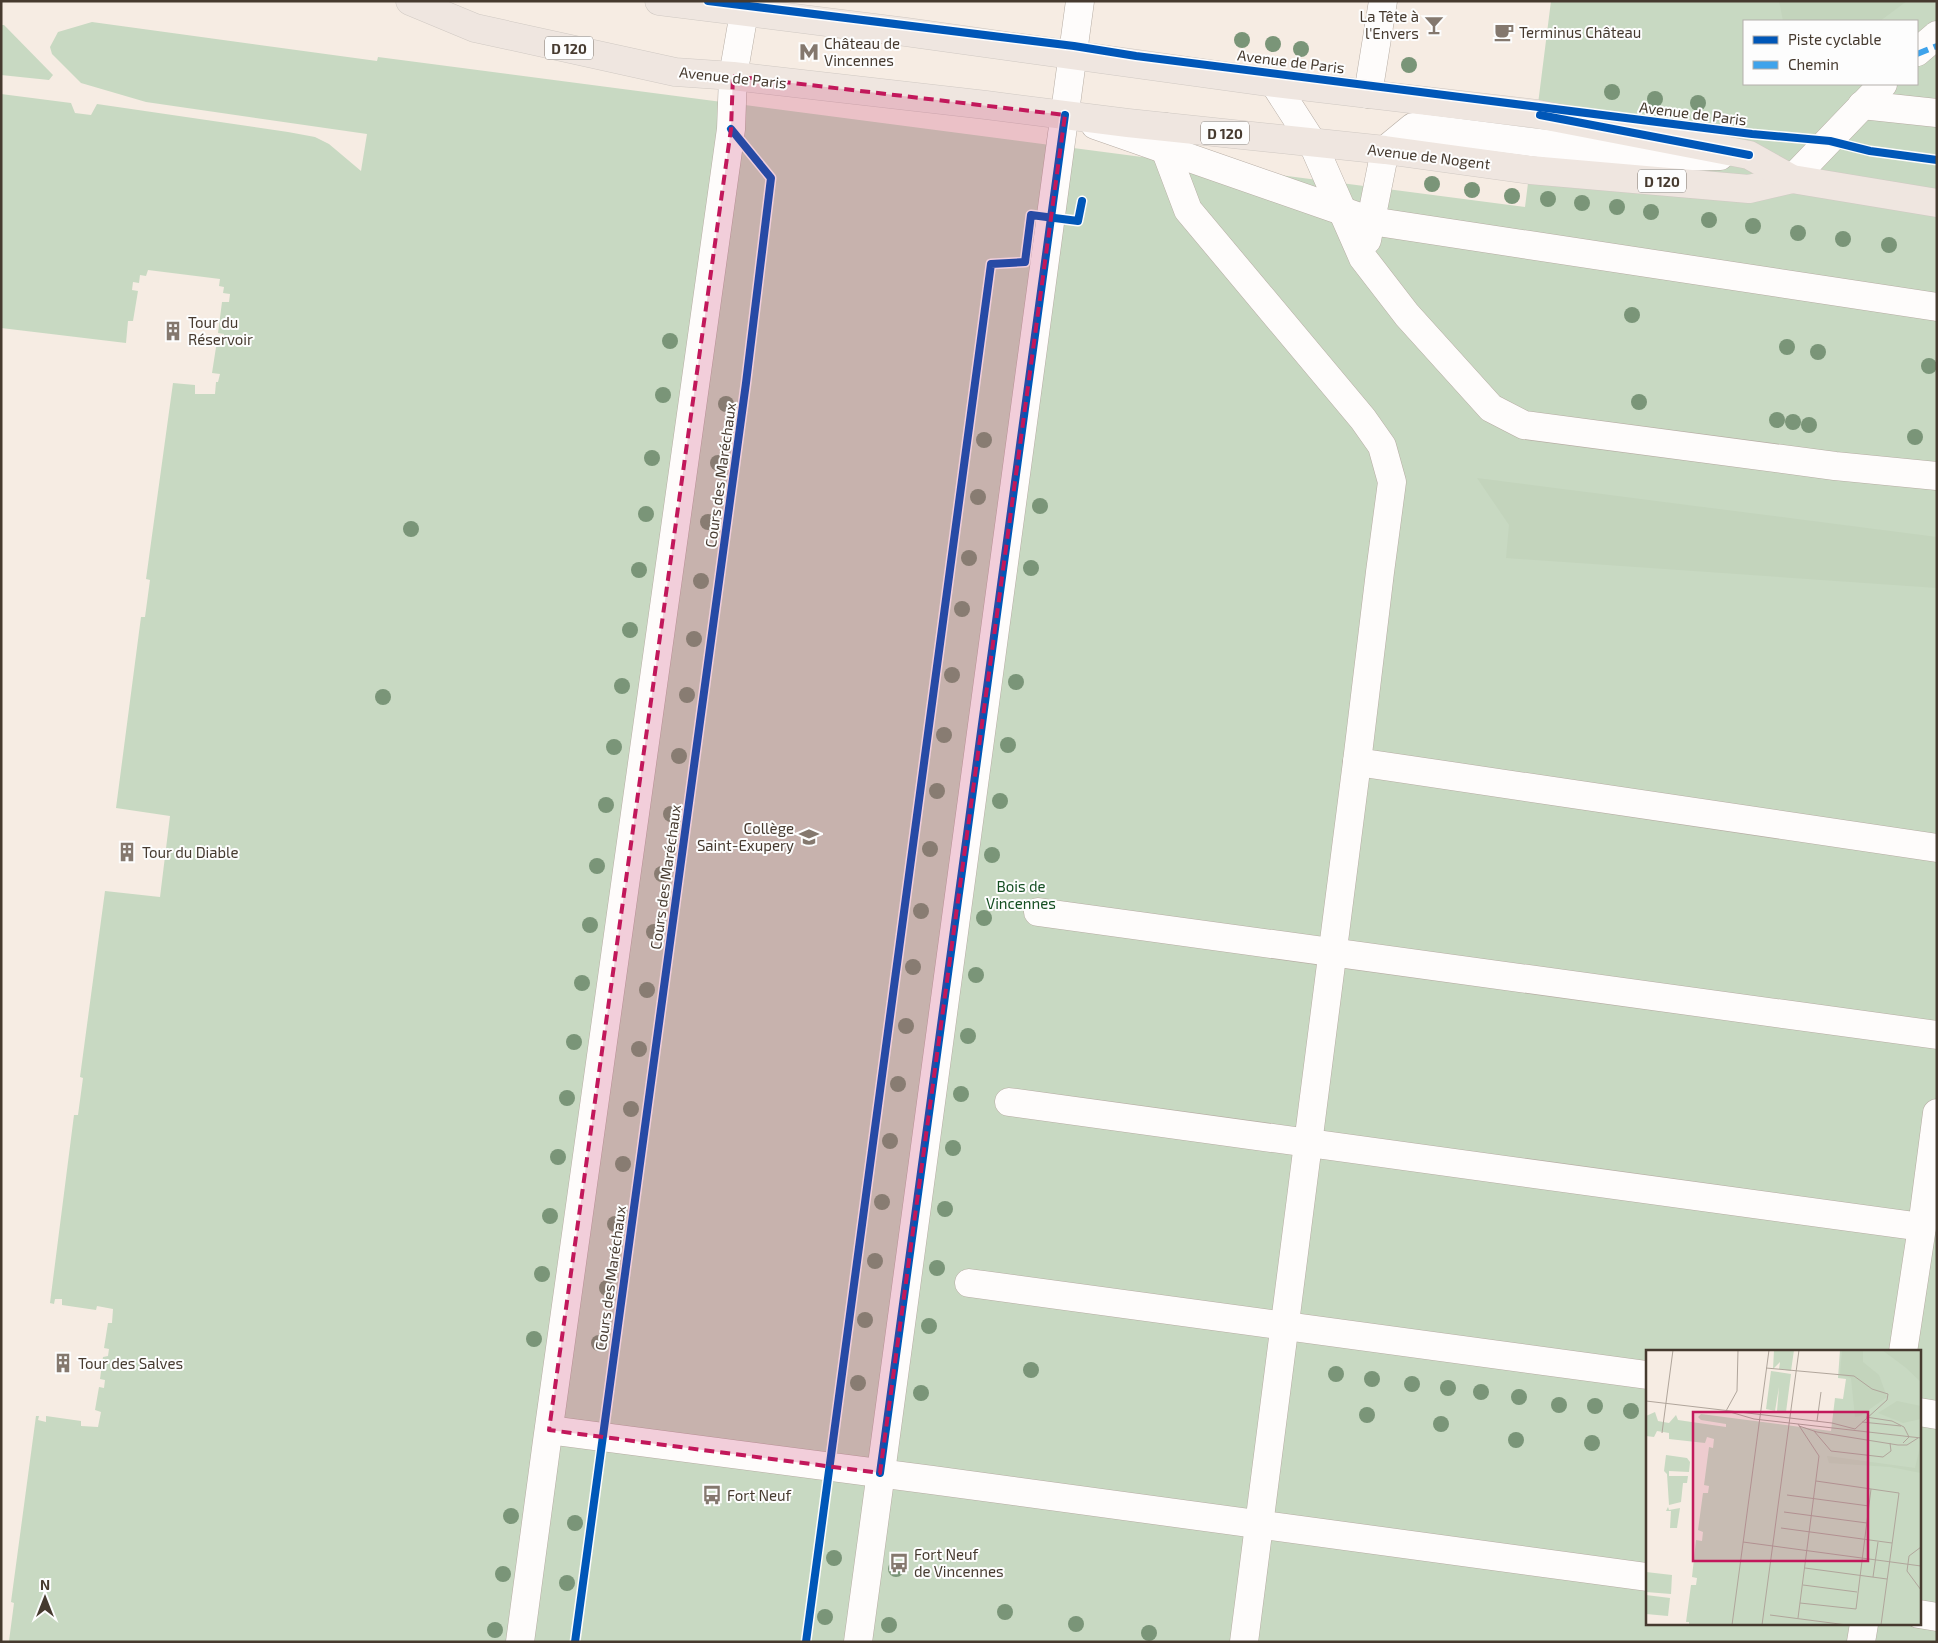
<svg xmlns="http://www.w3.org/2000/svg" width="1938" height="1643" viewBox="0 0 1938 1643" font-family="'Exo 2',sans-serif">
<rect width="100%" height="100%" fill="#f6ece3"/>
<g fill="#c8d9c2" fill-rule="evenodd">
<path d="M 1551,1 L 1937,1 L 1937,1642 L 6,1642 L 9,1641 L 14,1603 L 11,1602 L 36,1416 L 39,1416 L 38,1420 L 46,1422 L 46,1416 L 81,1421 L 81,1426 L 98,1427 L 101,1412 L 95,1410 L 99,1387 L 104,1388 L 105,1380 L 100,1379 L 103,1357 L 108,1356 L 109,1349 L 104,1348 L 108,1323 L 112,1323 L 113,1309 L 97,1306 L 96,1310 L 62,1305 L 62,1299 L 55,1299 L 54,1304 L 50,1303 L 74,1115 L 78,1115 L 83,1078 L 80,1077 L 105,891 L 160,897 L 170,816 L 116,808 L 141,617 L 145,617 L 150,580 L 146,579 L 173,383 L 195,385 L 195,394 L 215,394 L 216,382 L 218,382 L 220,374 L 212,373 L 217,341 L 224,342 L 224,334 L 218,333 L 222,302 L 229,302 L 230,294 L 223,293 L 224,287 L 219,286 L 220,279 L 148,270 L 146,276 L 140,275 L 139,283 L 133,282 L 132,290 L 138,291 L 133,321 L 128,321 L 126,343 L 1,328 L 1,94 L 71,103 L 75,113 L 91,115 L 97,104 L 288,132 L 315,137 L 329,144 L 361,171 L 367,134 L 146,102 L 81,83 L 52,54 L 50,47 L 58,32 L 92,22 L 377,61 L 378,57 L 1525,207 ZM 1744,21 L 1917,21 L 1917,84 L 1744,84 ZM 1647,1352 L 1919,1352 L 1919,1624 L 1647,1624 Z"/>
<polygon points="1,25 4,25 53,75 49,80 1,75"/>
</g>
<g fill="#c3d4bc">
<polygon points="1779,1 1907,1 1880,21 1783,21"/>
<polygon points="1477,478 1937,537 1937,588 1506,558 1509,525"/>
</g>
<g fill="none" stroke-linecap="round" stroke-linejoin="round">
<defs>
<g id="minor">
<polyline points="1917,52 1937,35"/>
<polyline points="1274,83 1312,142 1363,258 1407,315 1491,408 1524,425 1835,466 1937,476"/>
<polyline points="1368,94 1383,1"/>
<polyline points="1862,105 1937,113"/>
<polyline points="1095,125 1371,221 1937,307"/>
<polyline points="1165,127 1165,149 1188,210 1363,419 1382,446 1392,482 1380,572 1357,762 1244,1642"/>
<polyline points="1792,179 1883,84"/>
<polyline points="1367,240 1385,150 1413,127 1650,157 1720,156"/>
<polyline points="1357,762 1937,848"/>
<polyline points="1038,912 1937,1035"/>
<polyline points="1009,1102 1922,1227"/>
<polyline points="969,1283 1647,1375"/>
<polyline points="1903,1352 1922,1227 1937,1113"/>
<polyline points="1919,1412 1937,1415"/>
<polyline points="549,1430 932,1480 1647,1577"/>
<polyline points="1919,1614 1937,1617"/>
<polyline points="520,1642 547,1441 731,129 733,76 746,1"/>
<polyline points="858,1642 1080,1"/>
<polyline points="1861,1642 1864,1624"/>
</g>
<g id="major">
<polyline points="410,1 475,28 675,72 733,76 986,105 1128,123 1385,150 1530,170 1749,189 1792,179"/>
<polyline points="659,1 906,32 1274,83 1537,114 1749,155 1792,179 1937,203"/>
</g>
</defs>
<use href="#minor" stroke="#b6aca3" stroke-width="29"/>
<use href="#major" stroke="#d0c9c3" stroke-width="29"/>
<use href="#minor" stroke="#fefcfb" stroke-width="28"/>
<use href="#major" stroke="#efe6e0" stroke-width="28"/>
<polyline stroke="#3fa3eb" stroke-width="6" stroke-dasharray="12 6" stroke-linecap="butt" points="1917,54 1937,46"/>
<defs>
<g id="cycleway">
<polyline points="708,1 1074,46 1136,56 1752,134 1830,141 1870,151 1937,160"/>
<polyline points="1540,115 1749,155"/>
<polyline points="880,1473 1065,115"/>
<polyline points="575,1642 746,383 771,178 731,129"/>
<polyline points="806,1642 991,264 1025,262 1031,215 1078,221 1082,201"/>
</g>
</defs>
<use href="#cycleway" stroke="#fdfdfd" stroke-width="11"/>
<use href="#cycleway" stroke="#0057b8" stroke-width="8"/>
</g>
<g fill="#7a9578">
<circle cx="1242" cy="40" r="8"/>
<circle cx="1273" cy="44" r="8"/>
<circle cx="1301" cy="49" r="8"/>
<circle cx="1409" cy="65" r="8"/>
<circle cx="1612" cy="92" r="8"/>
<circle cx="1655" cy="99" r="8"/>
<circle cx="1698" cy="103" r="8"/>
<circle cx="1432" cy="184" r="8"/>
<circle cx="1472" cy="190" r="8"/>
<circle cx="1512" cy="196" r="8"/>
<circle cx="1548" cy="199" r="8"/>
<circle cx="1582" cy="203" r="8"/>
<circle cx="1617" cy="207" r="8"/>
<circle cx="1651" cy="212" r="8"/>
<circle cx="1709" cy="220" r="8"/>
<circle cx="1753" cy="226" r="8"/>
<circle cx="1798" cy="233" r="8"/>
<circle cx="1843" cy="239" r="8"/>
<circle cx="1889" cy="245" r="8"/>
<circle cx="1632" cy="315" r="8"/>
<circle cx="670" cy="341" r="8"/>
<circle cx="1787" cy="347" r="8"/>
<circle cx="1818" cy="352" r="8"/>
<circle cx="1929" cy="366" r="8"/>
<circle cx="663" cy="395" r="8"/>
<circle cx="1639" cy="402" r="8"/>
<circle cx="726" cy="404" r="8"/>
<circle cx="1777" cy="420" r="8"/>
<circle cx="1793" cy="422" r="8"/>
<circle cx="1809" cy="425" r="8"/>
<circle cx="1915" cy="437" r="8"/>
<circle cx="984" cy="440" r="8"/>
<circle cx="652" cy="458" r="8"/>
<circle cx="718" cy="463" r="8"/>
<circle cx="978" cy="497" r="8"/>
<circle cx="1040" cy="506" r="8"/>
<circle cx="646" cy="514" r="8"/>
<circle cx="708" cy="522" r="8"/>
<circle cx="411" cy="529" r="8"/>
<circle cx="969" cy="558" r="8"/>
<circle cx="1031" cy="568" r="8"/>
<circle cx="639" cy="570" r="8"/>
<circle cx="701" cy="581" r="8"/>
<circle cx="962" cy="609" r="8"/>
<circle cx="630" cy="630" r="8"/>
<circle cx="694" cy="639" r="8"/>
<circle cx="952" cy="675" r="8"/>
<circle cx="1016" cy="682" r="8"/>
<circle cx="622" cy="686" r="8"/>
<circle cx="687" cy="695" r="8"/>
<circle cx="383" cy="697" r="8"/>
<circle cx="944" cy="735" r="8"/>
<circle cx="1008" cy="745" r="8"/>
<circle cx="614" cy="747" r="8"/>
<circle cx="679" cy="756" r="8"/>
<circle cx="937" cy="791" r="8"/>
<circle cx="1000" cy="801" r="8"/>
<circle cx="606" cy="805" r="8"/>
<circle cx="671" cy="814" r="8"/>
<circle cx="930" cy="849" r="8"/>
<circle cx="992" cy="855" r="8"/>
<circle cx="597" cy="866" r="8"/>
<circle cx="662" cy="874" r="8"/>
<circle cx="921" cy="911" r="8"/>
<circle cx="984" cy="918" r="8"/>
<circle cx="590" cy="925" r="8"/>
<circle cx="654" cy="932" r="8"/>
<circle cx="913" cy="967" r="8"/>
<circle cx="976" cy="975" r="8"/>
<circle cx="582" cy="983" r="8"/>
<circle cx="647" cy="990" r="8"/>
<circle cx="906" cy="1026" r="8"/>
<circle cx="968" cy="1036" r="8"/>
<circle cx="574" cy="1042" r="8"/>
<circle cx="639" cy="1049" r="8"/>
<circle cx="898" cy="1084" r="8"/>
<circle cx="961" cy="1094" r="8"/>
<circle cx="567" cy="1098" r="8"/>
<circle cx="631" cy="1109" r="8"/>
<circle cx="890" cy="1141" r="8"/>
<circle cx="953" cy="1148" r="8"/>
<circle cx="558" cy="1157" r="8"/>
<circle cx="623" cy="1164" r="8"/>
<circle cx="882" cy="1202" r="8"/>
<circle cx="945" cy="1209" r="8"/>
<circle cx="550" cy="1216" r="8"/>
<circle cx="615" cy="1224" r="8"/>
<circle cx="875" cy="1261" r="8"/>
<circle cx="937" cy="1268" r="8"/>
<circle cx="542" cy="1274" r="8"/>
<circle cx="607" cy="1288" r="8"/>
<circle cx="865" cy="1320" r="8"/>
<circle cx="929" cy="1326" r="8"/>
<circle cx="534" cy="1339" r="8"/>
<circle cx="599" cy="1343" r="8"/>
<circle cx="1031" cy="1370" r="8"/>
<circle cx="1336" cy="1374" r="8"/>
<circle cx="1372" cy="1379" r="8"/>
<circle cx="858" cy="1383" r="8"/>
<circle cx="1412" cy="1384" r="8"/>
<circle cx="1448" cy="1388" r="8"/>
<circle cx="1481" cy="1392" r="8"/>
<circle cx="921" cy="1393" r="8"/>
<circle cx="1519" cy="1397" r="8"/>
<circle cx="1559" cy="1405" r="8"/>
<circle cx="1595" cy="1406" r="8"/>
<circle cx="1631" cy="1411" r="8"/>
<circle cx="1367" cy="1415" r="8"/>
<circle cx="1441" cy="1424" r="8"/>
<circle cx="1516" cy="1440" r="8"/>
<circle cx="1592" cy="1443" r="8"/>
<circle cx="511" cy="1516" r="8"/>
<circle cx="575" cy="1523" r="8"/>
<circle cx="834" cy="1558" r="8"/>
<circle cx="896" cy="1569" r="8"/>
<circle cx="503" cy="1574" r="8"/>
<circle cx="567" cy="1583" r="8"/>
<circle cx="1005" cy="1612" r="8"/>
<circle cx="825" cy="1617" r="8"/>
<circle cx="1076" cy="1624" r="8"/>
<circle cx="889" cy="1625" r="8"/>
<circle cx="495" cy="1630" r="8"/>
<circle cx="1149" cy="1633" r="8"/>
</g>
<path fill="#c2185b" fill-opacity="0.2" stroke="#c2185b" stroke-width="4" stroke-dasharray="10 6" stroke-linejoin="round" d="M 733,76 L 1065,115 L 880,1473 L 549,1430 L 731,129 Z"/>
<defs>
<symbol id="bar-bare" viewBox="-9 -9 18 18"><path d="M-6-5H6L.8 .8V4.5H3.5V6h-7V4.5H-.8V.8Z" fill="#84786e" stroke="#fdfdfd" stroke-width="2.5" paint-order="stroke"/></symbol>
<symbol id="cafe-bare" viewBox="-9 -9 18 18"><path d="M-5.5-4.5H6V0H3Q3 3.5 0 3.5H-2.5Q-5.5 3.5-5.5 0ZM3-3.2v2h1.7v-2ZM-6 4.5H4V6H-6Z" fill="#84786e" stroke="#fdfdfd" stroke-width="2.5" paint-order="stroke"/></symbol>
<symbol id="metro-bare" viewBox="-9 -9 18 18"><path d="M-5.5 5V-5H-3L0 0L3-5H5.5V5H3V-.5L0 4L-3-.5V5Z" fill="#84786e" stroke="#fdfdfd" stroke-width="2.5" paint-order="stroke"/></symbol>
<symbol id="building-bare" viewBox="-9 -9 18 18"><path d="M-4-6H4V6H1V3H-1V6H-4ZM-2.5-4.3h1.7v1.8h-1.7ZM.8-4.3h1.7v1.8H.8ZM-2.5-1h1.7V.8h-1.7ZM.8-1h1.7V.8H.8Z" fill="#84786e" stroke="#fdfdfd" stroke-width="2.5" paint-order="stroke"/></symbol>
<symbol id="school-bare" viewBox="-9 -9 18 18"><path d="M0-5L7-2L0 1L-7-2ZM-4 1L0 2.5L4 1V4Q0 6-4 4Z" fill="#84786e" stroke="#fdfdfd" stroke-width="2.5" paint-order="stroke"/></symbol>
<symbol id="bus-bare" viewBox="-9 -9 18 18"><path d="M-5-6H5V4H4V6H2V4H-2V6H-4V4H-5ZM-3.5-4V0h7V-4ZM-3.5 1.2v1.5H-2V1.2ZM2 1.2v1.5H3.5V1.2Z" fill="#84786e" stroke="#fdfdfd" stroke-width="2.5" paint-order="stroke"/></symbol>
</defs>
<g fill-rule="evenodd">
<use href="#bar-bare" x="1420" y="11" width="28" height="28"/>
<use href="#cafe-bare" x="1490" y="18" width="28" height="28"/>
<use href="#metro-bare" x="795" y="38" width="28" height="28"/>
<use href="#building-bare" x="159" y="317" width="28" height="28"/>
<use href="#school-bare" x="795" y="823" width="28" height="28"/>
<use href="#building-bare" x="113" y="838" width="28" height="28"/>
<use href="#building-bare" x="49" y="1349" width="28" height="28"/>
<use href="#bus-bare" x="698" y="1481" width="28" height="28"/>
<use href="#bus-bare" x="885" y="1549" width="28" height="28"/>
</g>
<g text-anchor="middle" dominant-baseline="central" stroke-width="4" stroke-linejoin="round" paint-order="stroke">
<g fill="#fdfdfd" stroke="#7d746d" stroke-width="1">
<rect x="545" y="36.5" width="48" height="23" rx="4"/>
<rect x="1201" y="121.5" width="48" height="23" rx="4"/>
<rect x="1638" y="169.5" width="48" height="23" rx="4"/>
</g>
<g font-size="14" font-weight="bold" fill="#463a2f">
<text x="569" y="48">D 120</text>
<text x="1225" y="133">D 120</text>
<text x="1662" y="181">D 120</text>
</g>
<g font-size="15" fill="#463a2f" stroke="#fdfdfd" text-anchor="start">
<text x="1419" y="16" text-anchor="end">La Tête à<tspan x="1419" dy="17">l'Envers</tspan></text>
<text x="1519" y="32">Terminus Château</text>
<text x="824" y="43">Château de<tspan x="824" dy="17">Vincennes</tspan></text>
<text x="188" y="322">Tour du<tspan x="188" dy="17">Réservoir</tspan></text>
<text x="794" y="828" text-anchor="end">Collège<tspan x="794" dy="17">Saint-Exupery</tspan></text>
<text x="142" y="852">Tour du Diable</text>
<text x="78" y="1363">Tour des Salves</text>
<text x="727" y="1495">Fort Neuf</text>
<text x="914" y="1554">Fort Neuf<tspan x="914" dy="17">de Vincennes</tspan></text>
</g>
<g font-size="15" fill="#463a2f" stroke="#fdfdfd">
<text transform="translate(1291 61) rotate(7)">Avenue de Paris</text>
<text transform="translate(733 77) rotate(6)">Avenue de Paris</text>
<text transform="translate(1693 113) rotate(7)">Avenue de Paris</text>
<text transform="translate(1429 156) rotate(7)">Avenue de Nogent</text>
<text transform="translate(720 475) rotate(-82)">Cours des Maréchaux</text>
<text transform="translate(665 877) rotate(-82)">Cours des Maréchaux</text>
<text transform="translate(610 1278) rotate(-82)">Cours des Maréchaux</text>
</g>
<g font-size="15" fill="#144e21" stroke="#fdfdfd">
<text x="1021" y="886">Bois de<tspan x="1021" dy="17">Vincennes</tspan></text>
</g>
</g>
<g transform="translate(1646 1350)">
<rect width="275" height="275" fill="#f6ece3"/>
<path d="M 128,0 L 148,0 L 145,21 L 133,19 L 134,12 L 127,19 ZM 194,0 L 275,0 L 275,275 L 43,275 L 43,272 L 40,272 L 45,235 L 50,235 L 51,228 L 46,227 L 50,190 L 56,191 L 57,182 L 52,180 L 57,143 L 62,143 L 63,136 L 58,135 L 63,97 L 67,98 L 68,89 L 61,87 L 59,93 L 23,89 L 23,83 L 11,81 L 8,87 L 0,86 L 0,66 L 9,62 L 12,71 L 23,73 L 30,65 L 32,70 L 80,77 L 80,74 L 55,70 L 52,67 L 55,64 L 185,81 L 189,48 L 197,49 L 200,29 L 192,28 ZM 125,21 L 145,24 L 140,62 L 131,61 L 133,37 L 129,61 L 120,59 ZM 20,105 L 41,108 L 44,112 L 43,122 L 23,121 L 23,126 L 42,126 L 41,133 L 37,133 L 35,152 L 23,155 L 21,124 L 18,121 ZM 22,157 L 23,160 L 34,158 L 31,178 L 24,178 L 25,161 L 20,161 ZM 0,222 L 26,225 L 25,244 L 0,242 ZM 0,245 L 24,248 L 22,266 L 0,264 Z" fill="#c8d9c2"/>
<path d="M 196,0 L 217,0 L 217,12 L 233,25 L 241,47 L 214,66 L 209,67 L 205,28 L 194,25 ZM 236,0 L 275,0 L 275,32 L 259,17 ZM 251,51 L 275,56 L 275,69 L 257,73 L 232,63 ZM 275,93 L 275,123 L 244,117 L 183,113 L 181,106 L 269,118 Z" fill="#c3d4bc"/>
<path fill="none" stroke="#b0a59b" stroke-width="1" d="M 120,18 L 208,26 L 226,39 L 242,44 L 241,50 L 209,79M 0,51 L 186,73 L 209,79M 80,61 L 91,41 L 92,0M 84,62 L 108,69 L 275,88M 220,67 L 246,71 L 258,77 L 263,87 L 257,93M 171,71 L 175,42M 216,72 L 255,76M 152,74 L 173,106 L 152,268M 153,76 L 171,82 L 252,95 L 261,95 L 272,88M 168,81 L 185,101 L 237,107 L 245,101 L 244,93M 16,83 L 27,0M 170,131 L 253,143 L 235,275M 141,145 L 223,156M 138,162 L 221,173M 135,178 L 246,193M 97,192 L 275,216M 275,197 L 263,206 L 261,221 L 275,240M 159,218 L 241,229M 227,227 L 232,192M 157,235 L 211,242M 154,253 L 210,259 L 225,139M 124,265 L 201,275M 86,275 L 123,0M 116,275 L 153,0"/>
<path fill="#c2185b" fill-opacity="0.15" stroke="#c2185b" stroke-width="2.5" d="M 47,62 L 222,62 L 222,211 L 47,211 Z"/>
<rect width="275" height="275" fill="none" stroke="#463a2f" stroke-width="2.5"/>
</g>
<rect width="1938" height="1643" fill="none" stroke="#463a2f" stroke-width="5"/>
<rect x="1743" y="20" width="175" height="65" fill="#fdfdfd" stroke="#b4afab"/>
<rect x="1753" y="36" width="25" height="8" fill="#0057b8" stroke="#b4afab"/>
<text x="1788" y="45" font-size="15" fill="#463a2f">Piste cyclable</text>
<rect x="1753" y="61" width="25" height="8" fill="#3fa3eb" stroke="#b4afab"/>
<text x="1788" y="70" font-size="15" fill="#463a2f">Chemin</text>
<g transform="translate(45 1598)" stroke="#fdfdfd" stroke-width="4" paint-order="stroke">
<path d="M0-4L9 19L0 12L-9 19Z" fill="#463a2f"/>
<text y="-8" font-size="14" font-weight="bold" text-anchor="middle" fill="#463a2f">N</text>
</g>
</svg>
